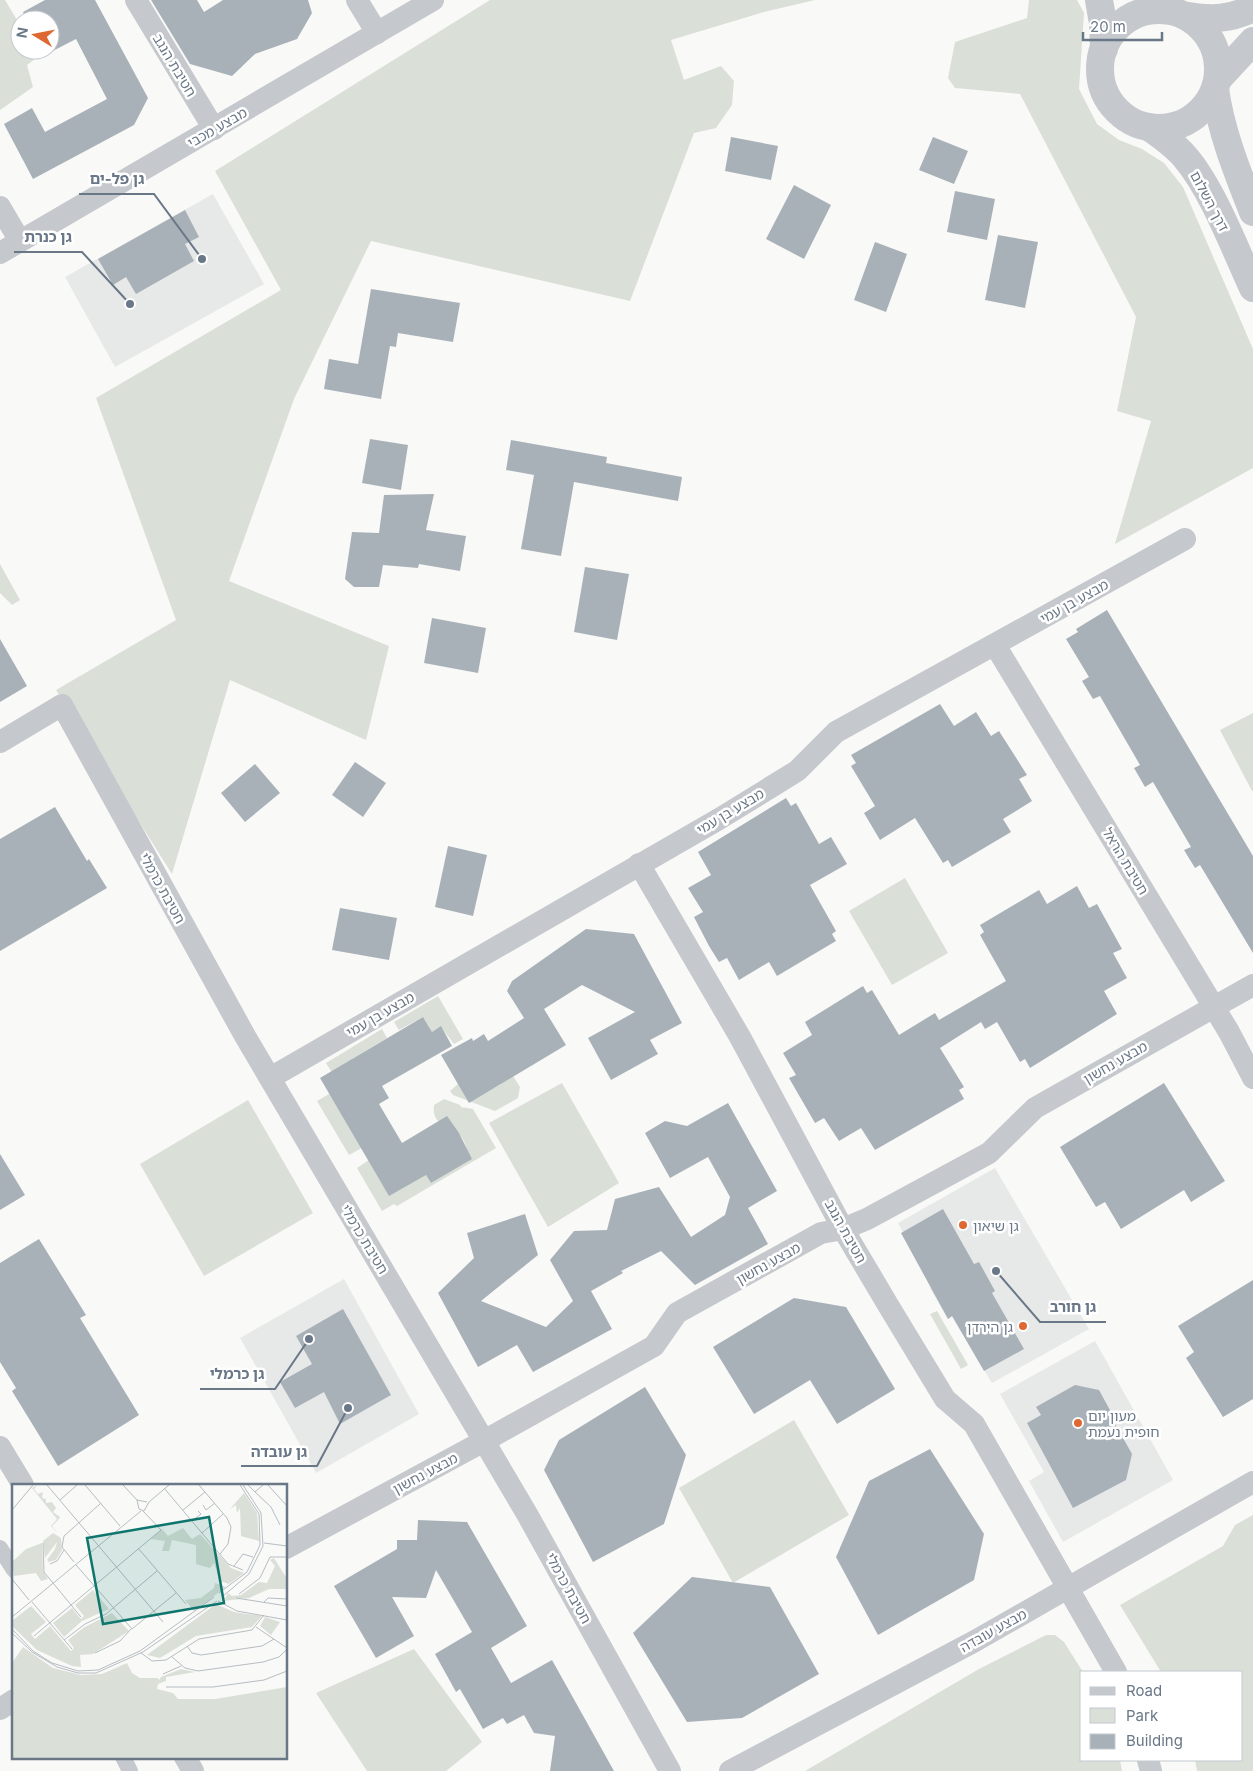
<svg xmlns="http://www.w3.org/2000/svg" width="1253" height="1771" viewBox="0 0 1253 1771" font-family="Inter,'Noto Sans Hebrew',sans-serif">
<rect width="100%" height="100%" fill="#f9f9f7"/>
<g fill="#e7e8e8">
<polygon points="213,194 264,284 115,367 65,277"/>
<polygon points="995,1168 1089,1329 992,1383 981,1365 965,1309 948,1319 930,1288 943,1280 927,1278 898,1223"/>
<polygon points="344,1279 419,1414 316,1473 240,1338"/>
<polygon points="1095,1341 1173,1480 1063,1542 1029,1481 1044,1472 1000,1394"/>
</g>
<g fill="#dae0d8">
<polygon points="0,0 5,0 20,25 20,50 35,50 39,56 27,65 33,87 0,110"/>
<polygon points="490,0 815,0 764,12 671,40 684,80 721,66 734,81 732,105 716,128 694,133 630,301 371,241 294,399 229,581 389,646 366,740 230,680 172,874 56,690 176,620 96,398 281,290 215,171"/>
<polygon points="1029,0 1077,0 1084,13 1079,89 1097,124 1119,140 1142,149 1164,163 1183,187 1253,349 1253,468 1115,544 1151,421 1117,411 1136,317 1020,94 955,88 948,78 955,42 1027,18"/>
<polygon points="0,564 20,600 12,605 0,593"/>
<polygon points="1253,713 1253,791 1252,791 1220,730"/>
<polygon points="905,878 948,953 892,985 849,911"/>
<polygon points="438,996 463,1039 454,1044 441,1027 432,1032 423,1017 399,1030 394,1022"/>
<polygon points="382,1029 387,1038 352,1059 366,1084 362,1148 349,1155 317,1101 341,1087 326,1063"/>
<polygon points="503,1060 520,1087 518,1098 495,1111 453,1095 450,1091 458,1084 480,1096 501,1084 498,1079"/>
<polygon points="562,1083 619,1183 548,1227 489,1123"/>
<path d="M 444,1099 L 460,1105 L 461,1107 L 473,1109 L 496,1148 L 397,1206 L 394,1204 L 382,1211 L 357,1168 L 369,1160 L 425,1173 L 431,1183 L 471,1159 C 466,1150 467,1144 460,1135 C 451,1122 431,1128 434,1105 Z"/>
<polygon points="248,1100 313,1213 204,1276 140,1164"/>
<polygon points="937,1311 968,1365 961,1369 930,1314"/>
<polygon points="794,1420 849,1515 733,1583 679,1488"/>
<polygon points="1253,1515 1253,1771 1197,1771 1195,1760 1242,1760 1242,1672 1161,1672 1120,1605 1223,1546 1235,1525"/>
<polygon points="1046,1635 1055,1635 1064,1642 1083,1672 1082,1760 1120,1760 1122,1771 805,1771 979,1669"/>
<polygon points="414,1649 482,1742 446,1771 367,1771 316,1693"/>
</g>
<g fill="#a9b1b8">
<polygon points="45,0 95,0 148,98 134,125 33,179 4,124 32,108 45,132 107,99 76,39 45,55 42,50 50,50 50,20 27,20 23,12"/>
<polygon points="151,0 197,0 204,12 223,0 308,0 312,13 297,39 255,54 232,76 190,64"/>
<polygon points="731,137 778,146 771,180 725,171"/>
<polygon points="933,137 968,151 954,184 919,170"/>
<polygon points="794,185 831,205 804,259 766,239"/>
<polygon points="955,191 995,199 987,240 947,232"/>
<polygon points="185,210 199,237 185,244 194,261 136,294 126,277 113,285 98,259"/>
<polygon points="998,235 1038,242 1025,308 985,300"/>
<polygon points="875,242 907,254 886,312 854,300"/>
<polygon points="371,289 460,303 453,342 398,333 396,347 390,346 381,399 324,389 329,359 358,364"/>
<polygon points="370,439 408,445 401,490 362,483"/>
<polygon points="511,440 607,457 606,463 682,477 678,501 574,482 561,556 521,549 534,475 506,470"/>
<polygon points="434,494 426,530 466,536 460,571 419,564 418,568 383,565 379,587 354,587 345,579 352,532 379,533 384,495"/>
<polygon points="585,567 629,574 617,640 574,632"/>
<polygon points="1107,610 1253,856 1253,953 1200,865 1195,868 1184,850 1191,847 1153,782 1145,787 1134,768 1140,765 1100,696 1093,699 1082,681 1089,677 1066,639 1078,632 1076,629"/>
<polygon points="432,618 486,628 478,673 424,663"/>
<polygon points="0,639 27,686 0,702"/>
<polygon points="940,704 954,726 976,712 991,736 999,731 1027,775 1019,779 1032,801 1003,819 1011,832 952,867 948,860 943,863 915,818 880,840 864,813 875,806 851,766 856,763 851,755"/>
<polygon points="355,762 386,783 363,817 332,795"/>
<polygon points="255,764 280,793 245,822 221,793"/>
<polygon points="786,798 791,806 796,803 819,844 831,837 847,864 810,885 836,931 832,934 836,941 777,976 769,962 739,980 727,958 719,962 709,946 694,917 703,912 688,888 711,875 698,852"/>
<polygon points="55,807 87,861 89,859 107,888 0,951 0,839"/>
<polygon points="448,846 487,855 473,916 435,907"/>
<polygon points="1077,886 1089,908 1097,904 1122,949 1113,953 1127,978 1104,991 1117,1014 1030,1068 1025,1059 1020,1062 997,1022 985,1029 981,1022 940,1048 964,1087 959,1090 964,1099 875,1150 861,1128 839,1141 824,1118 815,1123 789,1078 796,1075 783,1053 812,1035 805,1022 863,986 867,993 872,990 899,1035 935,1013 939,1020 1006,981 980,935 984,932 980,925 1039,890 1047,904"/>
<polygon points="340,908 397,918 389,960 332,950"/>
<polygon points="586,929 634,934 682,1023 650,1040 658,1054 611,1080 588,1038 635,1012 582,985 544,1009 566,1045 469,1103 441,1055 472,1038 473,1041 484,1034 488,1041 524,1018 507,991 512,981"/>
<polygon points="423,1017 432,1032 441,1026 452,1046 382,1086 389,1098 379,1104 402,1143 447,1116 459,1133 472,1159 431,1183 426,1175 389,1196 320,1078"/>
<polygon points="1164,1083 1225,1181 1191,1202 1184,1190 1121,1229 1105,1202 1096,1207 1060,1147"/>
<polygon points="728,1103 777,1191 748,1208 768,1244 695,1285 661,1251 621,1271 623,1273 591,1291 612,1329 533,1372 517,1345 478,1367 438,1293 474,1258 467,1233 525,1214 538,1255 481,1301 546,1327 573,1301 550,1260 574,1231 607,1230 615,1199 659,1187 691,1237 725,1215 730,1197 708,1157 670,1178 645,1133 665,1121 687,1126"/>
<polygon points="0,1154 25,1195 0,1210"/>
<polygon points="943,1209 974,1264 979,1262 995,1291 992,1293 1024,1349 984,1371 952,1316 948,1319 901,1233"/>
<polygon points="39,1239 86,1315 80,1318 139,1415 58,1466 12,1391 16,1388 0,1362 0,1263"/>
<polygon points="1253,1280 1253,1399 1223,1417 1186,1358 1194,1352 1178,1326"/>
<polygon points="794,1298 846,1307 895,1389 837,1424 810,1380 754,1414 713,1347"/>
<polygon points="343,1309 391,1395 340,1424 324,1392 295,1408 280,1382 312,1364 296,1336"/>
<polygon points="1075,1385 1099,1390 1111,1412 1109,1413 1132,1454 1126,1480 1073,1508 1027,1423 1041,1415 1036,1407"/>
<polygon points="645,1387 686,1455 664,1524 593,1562 544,1470 559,1440"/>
<polygon points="930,1449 984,1534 974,1580 878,1635 836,1557 869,1481"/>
<polygon points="418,1520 467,1522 527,1626 491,1648 511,1683 552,1660 614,1771 550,1771 555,1736 534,1733 524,1715 507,1724 503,1718 483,1729 460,1689 456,1692 435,1654 472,1632 436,1570 426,1598 392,1597 414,1636 376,1658 334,1586 397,1549 397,1540 417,1540"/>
<polygon points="692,1577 770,1587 819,1674 742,1718 687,1722 633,1633"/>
</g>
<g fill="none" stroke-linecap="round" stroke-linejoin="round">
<g stroke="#c5c8cc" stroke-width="16">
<polyline points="0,1548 14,1570"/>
<polyline points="123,1757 130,1771"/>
</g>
<g stroke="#c5c8cc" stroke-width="22">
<polyline points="136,0 214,129"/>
<polyline points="357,0 377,33"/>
<polyline points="0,207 20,241"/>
<polyline points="0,253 433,0"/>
<polyline points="995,645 1229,1032 1253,1078"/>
<polyline points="0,742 62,705 245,1036 527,1514 670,1771"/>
<polyline points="639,864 740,1037 843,1229 888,1305 945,1399 974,1424 1116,1672"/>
<polyline points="270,1078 719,819 797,771 836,732 1185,539"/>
<polyline points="0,1447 23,1485"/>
<polyline points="286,1548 484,1441 654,1346 677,1313 821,1233 843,1229 867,1219 989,1153 1035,1108 1253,985"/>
<polyline points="0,1709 14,1700"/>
<polyline points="185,1757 193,1771"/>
<polyline points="1148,1760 1151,1771"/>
<polyline points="730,1771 975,1641 1253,1482"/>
</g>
<g stroke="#c5c8cc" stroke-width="28">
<polyline points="1099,0 1103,23 1104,49"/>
<circle cx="1159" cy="69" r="59"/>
<path d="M 1188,16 C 1212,20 1231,19 1253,8"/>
<polyline points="1218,79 1253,41"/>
<path d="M 1215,89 C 1221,132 1237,171 1253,212"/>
<path d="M 1149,127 C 1162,136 1175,145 1185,157 C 1212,188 1235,249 1253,288"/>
</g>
</g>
<g fill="#df6731" stroke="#fff" stroke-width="2">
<circle cx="963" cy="1225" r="5"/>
<circle cx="1023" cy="1326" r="5"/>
<circle cx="1078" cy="1423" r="5"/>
</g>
<g text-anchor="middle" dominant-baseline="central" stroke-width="5" stroke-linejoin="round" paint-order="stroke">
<g font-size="14" fill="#697787" stroke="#fff">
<text transform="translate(175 65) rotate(59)">חטיבת הנגב</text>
<text transform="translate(217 127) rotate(-30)">מבצע מכבי</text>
<text transform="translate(1210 201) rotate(62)">דרך השלום</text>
<text transform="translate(1074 601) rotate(-29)">מבצע בן עמי</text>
<text transform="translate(730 811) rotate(-31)">מבצע בן עמי</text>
<text transform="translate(1126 861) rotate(59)">חטיבת הראל</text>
<text transform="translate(163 888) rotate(61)">חטיבת כרמלי</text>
<text transform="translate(380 1014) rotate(-30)">מבצע בן עמי</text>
<text transform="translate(1115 1062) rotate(-30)">מבצע נחשון</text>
<text transform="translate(846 1231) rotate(61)">חטיבת הנגב</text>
<text transform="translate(365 1239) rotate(59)">חטיבת כרמלי</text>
<text transform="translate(768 1263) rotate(-29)">מבצע נחשון</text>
<text transform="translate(425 1473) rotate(-28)">מבצע נחשון</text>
<text transform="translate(569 1588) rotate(61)">חטיבת כרמלי</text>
<text transform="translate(993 1630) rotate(-29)">מבצע עובדה</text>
</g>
<g font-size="14" fill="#697787" stroke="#fff" text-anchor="start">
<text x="973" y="1225">גן שיאון</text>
<text x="1013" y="1326" text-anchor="end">גן הירדן</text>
<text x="1088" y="1415">מעון יום<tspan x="1088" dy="16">חופית נעמת</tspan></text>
</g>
</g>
<g transform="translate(12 1484)">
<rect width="275" height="275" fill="#f9f9f7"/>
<path d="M 25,1 L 22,5 L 26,10 L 31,8 L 30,14 L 34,15 L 34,19 L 40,18 L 44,24 L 41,28 L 48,33 L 46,36 L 40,42 L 46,49 L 39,42 L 45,35 L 20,4 ZM 232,9 L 245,29 L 247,57 L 229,52 L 228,24 L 225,29 L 224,21 L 218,25 ZM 171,44 L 180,55 L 188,50 L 219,84 L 232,89 L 217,100 L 208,97 L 202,79 L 198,84 L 184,80 L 184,61 L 160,56 L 157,67 L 150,67 L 153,57 L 139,55 L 150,45 L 156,52 ZM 41,49 L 49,54 L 50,66 L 44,76 L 37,78 L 35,76 L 43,65 L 45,58 L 33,74 L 31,57 ZM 30,59 L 31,87 L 36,95 L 29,97 L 24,89 L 2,92 L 0,78 L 14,65 ZM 262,74 L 275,95 L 275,105 L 257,105 L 237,114 L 212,117 L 216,109 L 220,112 L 229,111 L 247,98 L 255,99 L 263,82 L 258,76 ZM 203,99 L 214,103 L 182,127 L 173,116 L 189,114 L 202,104 ZM 81,106 L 97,125 L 70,137 L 52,153 L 41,139 L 60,124 L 69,135 L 72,132 L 63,121 ZM 204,120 L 222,128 L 250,132 L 240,143 L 184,152 L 148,174 L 135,171 ZM 19,122 L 34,138 L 19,150 L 23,155 L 38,142 L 59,167 L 62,164 L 56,156 L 71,144 L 100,129 L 117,147 L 81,170 L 68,171 L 69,183 L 60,182 L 25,166 L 0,142 L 1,136 ZM 253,133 L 268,138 L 259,151 L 248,142 ZM 11,163 L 41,184 L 69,191 L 90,190 L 115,179 L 120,189 L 128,194 L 146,194 L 147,196 L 149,193 L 169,185 L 183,188 L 154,193 L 154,197 L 146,200 L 145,205 L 161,209 L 166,215 L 203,215 L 275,203 L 275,274 L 0,274 L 0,179 Z" fill="#dae0d8"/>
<path fill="none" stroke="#b6bdc3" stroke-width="1" d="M 35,1 L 151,138M 73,1 L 108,42M 111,1 L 125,16 L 135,18M 187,1 L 215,34 L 219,43 L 216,60 L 208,70M 236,1 L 243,8 L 251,1M 256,1 L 275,22M 152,4 L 216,80 L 231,86M 243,8 L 259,23 L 268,41M 48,16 L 65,1M 125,16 L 127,25 L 132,27 L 137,18 L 157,1M 191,21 L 194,26 L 203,19M 0,26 L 21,1M 171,26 L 193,8M 180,37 L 189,30 L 186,27M 190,49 L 211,30M 31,59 L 32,88 L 69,133M 252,59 L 275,62M 126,64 L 174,120M 62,78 L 50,63 L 52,52 L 89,19M 38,80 L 45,77 L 52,66M 64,81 L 120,145M 222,82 L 231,70 L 241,73M 0,95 L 17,116M 207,109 L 235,88 L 248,61 L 247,30 L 228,1M 227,110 L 248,94 L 258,73 L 275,73M 210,113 L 237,90 L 251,62 L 249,29 L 231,1M 224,114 L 275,122M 206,117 L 225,127 L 275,136M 20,118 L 60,165M 252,118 L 256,114 L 275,115M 0,133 L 129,27M 244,143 L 275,164M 0,145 L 21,167 L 40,179 L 66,187 L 86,186 L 128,167 L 202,113M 120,145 L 164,109M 0,149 L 20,168 L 45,183 L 66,189 L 84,189 L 131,168 L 205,117M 22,152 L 149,46 L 131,27M 52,156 L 73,140 L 94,130 L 145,87M 175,162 L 180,169 L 189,171 L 250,162 L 262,155M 83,169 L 108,157 L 120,144M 129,169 L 140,177 L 154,176 L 187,155 L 240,146 L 252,131M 160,173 L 173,184 L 186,187 L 251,178 L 267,173 L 275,165M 151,190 L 169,182M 154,203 L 201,203 L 252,196 L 275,187"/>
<path fill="#0f766e" fill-opacity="0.15" stroke="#0f766e" stroke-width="2.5" d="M 197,33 L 212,119 L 91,140 L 75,54 Z"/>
<rect width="275" height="275" fill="none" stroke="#697787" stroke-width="2.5"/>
</g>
<path fill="none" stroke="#697787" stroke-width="2" d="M202 259L154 194H79M130 304L82 252H14M996 1271L1040 1322H1106M309 1339L275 1389H200M348 1408L317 1466H241"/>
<g fill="#697787" stroke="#fff" stroke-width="2">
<circle cx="202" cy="259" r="5"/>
<circle cx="130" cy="304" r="5"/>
<circle cx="996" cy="1271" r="5"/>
<circle cx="309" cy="1339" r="5"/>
<circle cx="348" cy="1408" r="5"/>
</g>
<g font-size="15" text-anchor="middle" font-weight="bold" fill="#697787" stroke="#fff" stroke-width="5" stroke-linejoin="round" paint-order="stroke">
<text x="117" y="184">גן פל-ים</text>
<text x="48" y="242">גן כנרת</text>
<text x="1073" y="1312">גן חורב</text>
<text x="237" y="1379">גן כרמלי</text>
<text x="279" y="1457">גן עובדה</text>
</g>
<rect x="1080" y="1671" width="162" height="90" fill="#ffffff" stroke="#c3c9cf"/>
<rect x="1090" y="1687" width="25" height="8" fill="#c5c8cc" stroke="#c3c9cf"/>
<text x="1126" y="1696" font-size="15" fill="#697787">Road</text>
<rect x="1090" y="1708" width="25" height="15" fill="#dae0d8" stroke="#c3c9cf"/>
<text x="1126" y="1721" font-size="15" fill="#697787">Park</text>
<rect x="1090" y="1734" width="25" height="15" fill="#a9b1b8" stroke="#c3c9cf"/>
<text x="1126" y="1746" font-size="15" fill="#697787">Building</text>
<g transform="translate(35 35) rotate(280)"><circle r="24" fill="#ffffff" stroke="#c3c9cf"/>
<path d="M0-4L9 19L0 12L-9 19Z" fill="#df6731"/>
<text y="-8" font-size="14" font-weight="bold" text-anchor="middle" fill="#697787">N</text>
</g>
<path d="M1083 32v8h79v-8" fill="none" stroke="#697787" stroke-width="2.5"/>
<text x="1090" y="32" font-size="15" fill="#697787" stroke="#ffffff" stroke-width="4" paint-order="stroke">20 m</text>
</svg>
